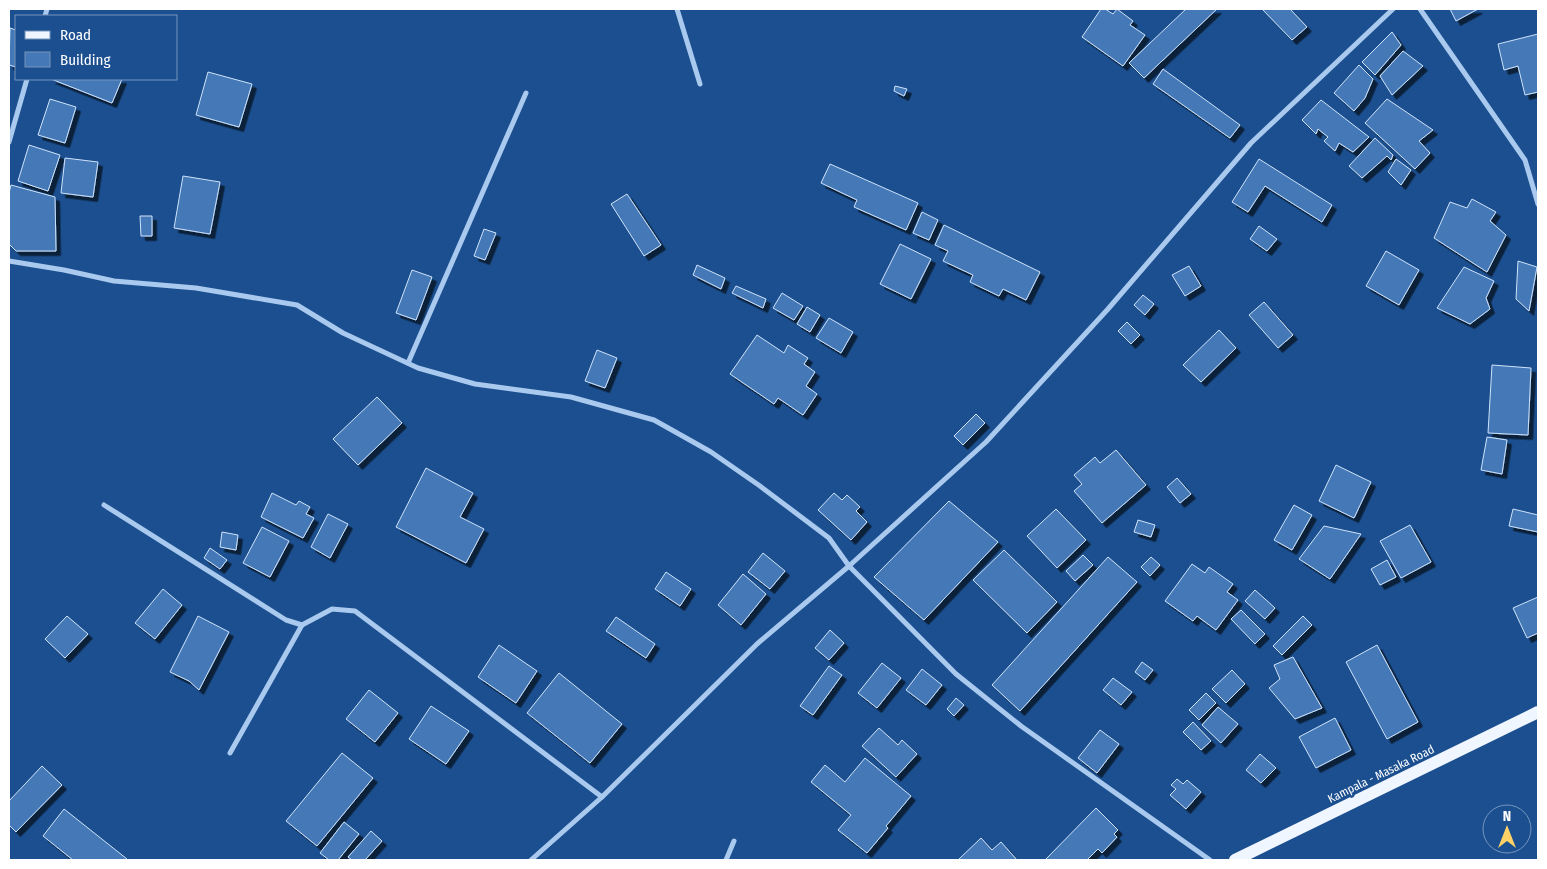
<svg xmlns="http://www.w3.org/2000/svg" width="1547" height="869" viewBox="0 0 1547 869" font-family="'Fira Sans Condensed',sans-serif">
<defs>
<filter id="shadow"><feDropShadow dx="4.5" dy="4.5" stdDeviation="0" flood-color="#0009"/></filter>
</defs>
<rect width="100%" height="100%" fill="#1b4f8f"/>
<g fill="#4478b7" stroke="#cfe3fa" filter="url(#shadow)">
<polygon points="1101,9 1105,9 1113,14 1117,9 1133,21 1130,25 1145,35 1123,66 1082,37"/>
<polygon points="1186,9 1217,9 1144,78 1129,63"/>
<polygon points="1262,9 1290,9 1307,27 1292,40"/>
<polygon points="1450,9 1478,9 1456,21"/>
<polygon points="10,28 16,30 16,67 9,65"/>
<polygon points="1392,32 1401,45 1375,75 1362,62"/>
<polygon points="1538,34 1538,92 1525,95 1518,66 1504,70 1498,44"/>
<polygon points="1403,51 1423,66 1392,95 1380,76"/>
<polygon points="1359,65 1373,79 1365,98 1354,111 1334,93"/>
<polygon points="1163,69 1240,125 1230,138 1153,84"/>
<polygon points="208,72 252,84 239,127 196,115"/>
<polygon points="51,79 122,79 112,103"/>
<polygon points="895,86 907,89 904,96 894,91"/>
<polygon points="50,99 76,107 65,143 38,135"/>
<polygon points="1387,99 1433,130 1419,141 1430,153 1415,169 1365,123"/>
<polygon points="1321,100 1369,137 1353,152 1339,143 1335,151 1324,141 1328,137 1318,129 1316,134 1302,120"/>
<polygon points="1375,138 1393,155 1391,160 1387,156 1362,178 1349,166"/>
<polygon points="29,145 60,155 48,191 18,181"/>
<polygon points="65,158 98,162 93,197 61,193"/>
<polygon points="1259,159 1332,205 1322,222 1265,186 1248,212 1232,202"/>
<polygon points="1396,159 1411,170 1401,185 1388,172"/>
<polygon points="830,164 918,203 906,230 854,207 857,200 821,183"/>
<polygon points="183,176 220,182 210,234 174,228"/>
<polygon points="11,185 55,197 56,251 16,251 9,244 9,193"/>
<polygon points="627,194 661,245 644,256 611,204"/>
<polygon points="1472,199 1496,212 1490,221 1506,235 1487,272 1434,238 1450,202 1467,208"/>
<polygon points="922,212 938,220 929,240 913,233"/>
<polygon points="140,216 152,216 152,236 141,236"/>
<polygon points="944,225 1040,272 1026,300 1003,289 999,296 970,282 973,275 943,261 948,251 935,245"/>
<polygon points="1259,226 1277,239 1267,251 1250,239"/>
<polygon points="484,229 496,233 485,260 474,256"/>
<polygon points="900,244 931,259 911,299 880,284"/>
<polygon points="1386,251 1419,270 1399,305 1366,286"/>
<polygon points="1518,261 1537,267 1529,311 1516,299"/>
<polygon points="697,265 725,278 721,289 693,275"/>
<polygon points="1189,266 1201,286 1185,296 1172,275"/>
<polygon points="1464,267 1494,281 1486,298 1490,309 1470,324 1437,308"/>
<polygon points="412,270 432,277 416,320 396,313"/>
<polygon points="736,286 766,299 763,308 732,293"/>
<polygon points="782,293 803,306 794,320 773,308"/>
<polygon points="1143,295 1154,304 1145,315 1134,305"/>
<polygon points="1264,302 1293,335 1278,348 1249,315"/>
<polygon points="807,307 820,315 810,332 797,324"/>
<polygon points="829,318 853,332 841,353 816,338"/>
<polygon points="1127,322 1140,335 1131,344 1118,331"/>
<polygon points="1219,330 1236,348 1201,382 1183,365"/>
<polygon points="757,335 784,353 788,345 808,358 804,364 815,372 806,386 817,394 803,415 778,398 774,404 730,374"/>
<polygon points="597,350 617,358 605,388 585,381"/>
<polygon points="1492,365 1531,368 1528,435 1488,433"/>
<polygon points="377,397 402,423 358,465 333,439"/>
<polygon points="976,414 985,423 963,445 954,436"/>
<polygon points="1487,437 1507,440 1502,474 1481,470"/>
<polygon points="1116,450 1146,485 1102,523 1074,491 1082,484 1074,475 1095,457 1100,463"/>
<polygon points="1336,465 1371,482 1354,518 1319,501"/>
<polygon points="426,468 473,493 460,517 484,529 466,563 396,527"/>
<polygon points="1177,478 1191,494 1180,503 1167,487"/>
<polygon points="272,493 296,505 299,501 310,507 306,514 314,518 303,538 261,517"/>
<polygon points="834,493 842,500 847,495 860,507 856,511 867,522 851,540 818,510"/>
<polygon points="949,501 998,542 924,620 874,577"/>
<polygon points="1294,505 1312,515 1292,550 1274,540"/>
<polygon points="1056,509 1086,540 1057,568 1027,536"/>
<polygon points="1513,509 1538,515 1538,532 1509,526"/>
<polygon points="328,514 348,524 330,558 311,547"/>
<polygon points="1138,520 1155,525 1151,537 1134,532"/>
<polygon points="1410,525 1431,562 1401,578 1380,541"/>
<polygon points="1324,526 1361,534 1330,579 1299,559"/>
<polygon points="262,527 289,541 270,577 243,563"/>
<polygon points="222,532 238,535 236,550 220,547"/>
<polygon points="210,548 227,560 220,569 204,558"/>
<polygon points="1004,550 1057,602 1027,633 973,580"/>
<polygon points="763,553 785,571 770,589 748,572"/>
<polygon points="1083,555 1093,565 1075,581 1066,571"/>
<polygon points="1108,557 1137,582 1020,711 992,685"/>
<polygon points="1151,557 1160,565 1150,576 1141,567"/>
<polygon points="1387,560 1396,577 1380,585 1371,569"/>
<polygon points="1192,564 1205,573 1209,567 1233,584 1227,592 1238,600 1216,630 1197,616 1193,621 1165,601"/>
<polygon points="666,572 691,589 680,606 655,589"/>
<polygon points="743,574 766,594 741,625 718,605"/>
<polygon points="163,589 182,605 155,639 135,623"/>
<polygon points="1255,590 1275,608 1265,619 1245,601"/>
<polygon points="1538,597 1538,633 1527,638 1513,608"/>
<polygon points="1241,610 1265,634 1255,644 1231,619"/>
<polygon points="67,616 88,634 65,658 45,639"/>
<polygon points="198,616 229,632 199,690 189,681 170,672"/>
<polygon points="1303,616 1312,625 1282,655 1273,646"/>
<polygon points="616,617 655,644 646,658 606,631"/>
<polygon points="830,630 844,643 829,660 815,648"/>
<polygon points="499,645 537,671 516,703 478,677"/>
<polygon points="1377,645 1418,722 1387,739 1346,662"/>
<polygon points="1293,657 1322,708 1295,719 1269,688 1280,679 1274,665"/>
<polygon points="1142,662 1153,670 1145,680 1135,672"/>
<polygon points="882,663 901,678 877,708 858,693"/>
<polygon points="829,666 842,675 813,715 800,706"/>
<polygon points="922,669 942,685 926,705 906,690"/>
<polygon points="1232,670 1245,684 1226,703 1212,689"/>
<polygon points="559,673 622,724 590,763 527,713"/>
<polygon points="1113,678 1132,692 1121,705 1103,690"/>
<polygon points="369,690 398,713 375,742 346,719"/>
<polygon points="1206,693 1216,703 1199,720 1189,710"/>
<polygon points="956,698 964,705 954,716 947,709"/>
<polygon points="431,706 469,731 446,764 409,739"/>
<polygon points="1218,707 1238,724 1221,743 1202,725"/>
<polygon points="1335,718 1351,750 1316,768 1299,737"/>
<polygon points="1193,722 1211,741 1201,750 1183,732"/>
<polygon points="879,728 898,745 902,740 917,754 896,777 862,746"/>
<polygon points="1100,730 1119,744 1097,773 1078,758"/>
<polygon points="342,753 373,778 317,846 286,821"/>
<polygon points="1260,754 1276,768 1261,783 1246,770"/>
<polygon points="865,758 911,796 886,826 888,828 867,853 838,830 851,815 811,782 825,765 845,782"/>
<polygon points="42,766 62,785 16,832 9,825 9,801"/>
<polygon points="1177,779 1183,784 1187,780 1201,792 1186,809 1170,795 1176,789 1171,785"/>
<polygon points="1096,808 1118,830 1114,834 1117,837 1102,853 1098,849 1087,860 1045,860"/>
<polygon points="64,809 127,859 126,860 73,860 43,836"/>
<polygon points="344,822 359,834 338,860 329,860 320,853"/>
<polygon points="371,831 382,841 365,860 352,860 348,857"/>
<polygon points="981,838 992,850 1001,842 1017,860 958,860"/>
</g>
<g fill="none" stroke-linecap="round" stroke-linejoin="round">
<g stroke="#a9c9ee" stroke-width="5">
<polyline points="677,9 700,84"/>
<polyline points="1420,9 1525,160 1538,204"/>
<polyline points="45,16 47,9"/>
<polyline points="9,142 27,79"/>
<polyline points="9,261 64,270 114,281 196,288 297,305 343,333 418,368 475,384 571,397 654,420 711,452 760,486 829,538 849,566 956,674 1021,726 1210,860"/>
<polyline points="408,363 526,93"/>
<polyline points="104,505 286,620 302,625 332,609 355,611 602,797"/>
<polyline points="230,753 302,625"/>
<polyline points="531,860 602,797 757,644 849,566 986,442 1108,309 1251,143 1393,9"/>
<polyline points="726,860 734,841"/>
</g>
<polyline stroke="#f0f6ff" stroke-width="12" points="1235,860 1538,712"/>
</g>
<g text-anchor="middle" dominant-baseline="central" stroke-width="4.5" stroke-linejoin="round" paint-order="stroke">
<g font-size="12" fill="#fff" stroke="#1b4f8f">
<text transform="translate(1381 774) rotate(-26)">Kampala - Masaka Road</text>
</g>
</g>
<rect width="1547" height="869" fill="none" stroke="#ffffff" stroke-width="20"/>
<rect x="15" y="15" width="162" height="65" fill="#1b4f8f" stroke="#7695bc"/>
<rect x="25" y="31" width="25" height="8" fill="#f0f6ff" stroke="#7695bc"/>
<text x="60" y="40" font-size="15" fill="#ffffff">Road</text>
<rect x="25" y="52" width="25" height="15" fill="#4478b7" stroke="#7695bc"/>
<text x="60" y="65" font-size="15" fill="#ffffff">Building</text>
<g transform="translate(1507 829)"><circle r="24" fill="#1b4f8f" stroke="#7695bc"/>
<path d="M0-4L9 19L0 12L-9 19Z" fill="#ffd166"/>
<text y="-8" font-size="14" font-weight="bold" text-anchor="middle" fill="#ffffff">N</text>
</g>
</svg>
